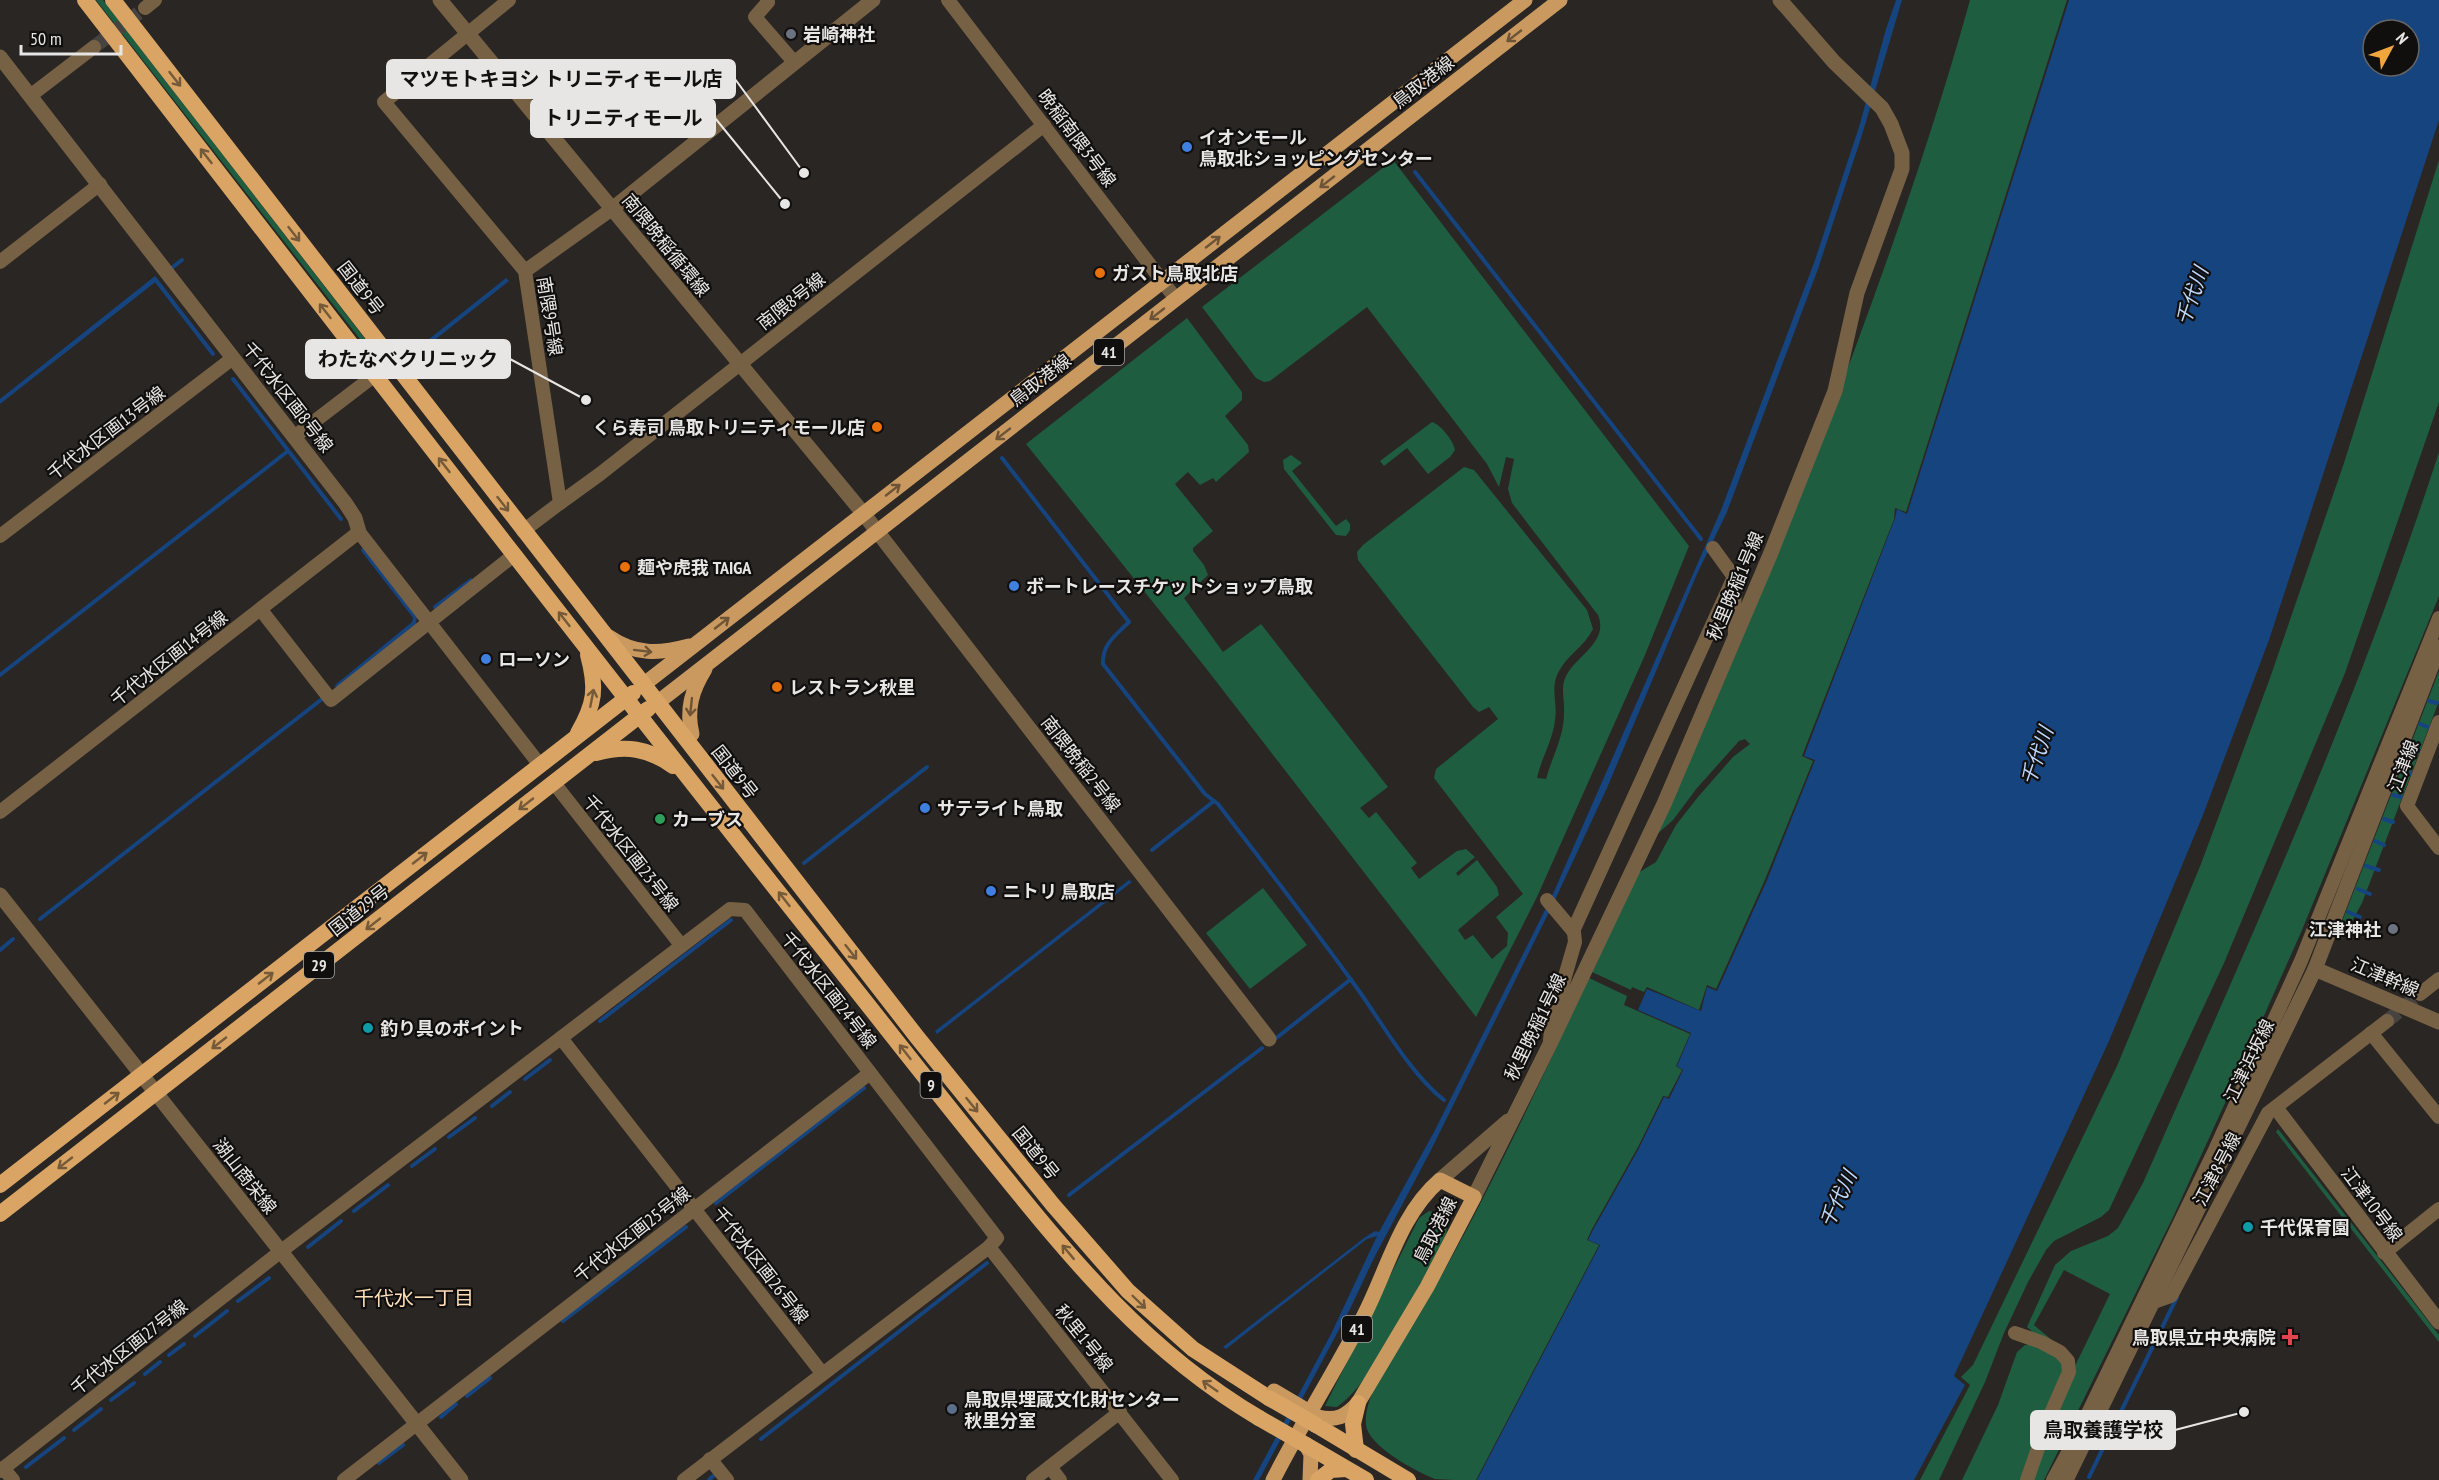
<svg xmlns="http://www.w3.org/2000/svg" width="2439" height="1480" viewBox="0 0 2439 1480" font-family="'PT Sans Narrow','Noto Sans JP',sans-serif">
<rect width="100%" height="100%" fill="#292624"/>
<g fill="#1f5d40">
<polygon points="96,0 103,0 366,340 363,343"/>
<path d="M 1970,0 L 2067,0 L 1906,512 L 1895,508 L 1894,519 L 1802,756 L 1813,761 L 1764,882 L 1716,989 L 1707,985 L 1699,1010 L 1647,987 L 1644,992 L 1632,987 L 1631,990 L 1592,972 L 1638,873 L 1656,862 L 1676,825 L 1698,797 L 1733,757 L 1750,744 L 1745,739 L 1739,741 L 1697,788 L 1673,820 L 1655,836 C 1714,712 1765,584 1815,455 C 1872,305 1927,155 1970,0 Z"/>
<path d="M 1393,160 L 1689,546 L 1645,655 L 1537,897 L 1476,1017 L 1205,667 L 1026,444 L 1187,318 L 1242,392 L 1242,400 L 1225,416 L 1248,445 L 1249,452 L 1216,482 L 1213,478 L 1200,485 L 1188,472 L 1175,484 L 1213,531 L 1193,548 L 1193,551 L 1204,565 L 1208,575 L 1184,598 L 1223,652 L 1261,624 L 1388,787 L 1360,808 L 1369,818 L 1376,812 L 1417,863 L 1411,868 L 1419,879 L 1457,851 L 1466,849 L 1475,857 L 1456,873 L 1458,876 L 1477,860 L 1497,887 L 1499,895 L 1458,930 L 1465,940 L 1473,935 L 1492,959 L 1507,946 L 1508,933 L 1496,917 L 1523,894 L 1434,778 L 1436,769 L 1498,719 L 1489,707 L 1479,712 L 1473,707 L 1358,560 L 1357,552 L 1363,545 L 1464,467 L 1474,470 L 1587,610 L 1593,629 C 1585,646 1566,656 1558,673 C 1550,689 1558,704 1555,720 C 1553,740 1541,759 1537,778 L 1546,779 C 1552,757 1564,737 1564,713 C 1565,700 1560,688 1566,676 C 1577,655 1609,642 1598,615 L 1512,503 L 1508,489 L 1514,459 L 1506,457 L 1499,487 L 1487,464 L 1367,307 L 1270,381 L 1264,382 L 1256,378 L 1202,307 Z"/>
<polygon points="2439,160 2439,402 2345,673 2224,963 2109,1210 2101,1217 2054,1241 2046,1250 2028,1282 2004,1333 1985,1382 1939,1480 1920,1480 1970,1385 1961,1377 1973,1365 2117,1066 2201,864 2270,678 2344,463"/>
<path d="M 1432,422 C 1441,425 1453,440 1455,450 L 1450,457 L 1428,474 L 1407,448 L 1384,466 L 1380,461 Z"/>
<path d="M 2439,452 L 2439,596 L 2302,930 L 2235,1081 L 2174,1215 L 2044,1480 L 2031,1480 L 2075,1366 L 2110,1294 L 2064,1270 L 2034,1325 L 2053,1341 L 2037,1336 L 2027,1327 L 2055,1265 L 2071,1251 L 2108,1236 L 2118,1228 L 2143,1183 C 2249,942 2358,703 2439,452 Z"/>
<polygon points="1291,455 1302,463 1292,471 1336,526 1346,519 1350,524 1350,530 1346,536 1336,535 1284,469 1283,460"/>
<polygon points="2439,671 2439,701 2362,903 2342,939 2338,932"/>
<polygon points="1263,888 1307,945 1250,989 1206,933"/>
<path d="M 1589,978 L 1627,996 L 1624,1005 L 1690,1034 L 1676,1066 L 1682,1070 L 1668,1097 L 1663,1096 L 1638,1147 L 1592,1229 L 1587,1240 L 1599,1245 L 1476,1480 C 1464,1480 1446,1480 1435,1479 C 1417,1472 1368,1446 1366,1425 C 1363,1395 1394,1356 1409,1331 C 1478,1218 1533,1097 1589,978 Z"/>
<polygon points="2278,1129 2439,1335 2439,1342 2276,1132"/>
<path d="M 1429,1211 L 1443,1214 L 1447,1226 L 1446,1234 C 1427,1272 1407,1309 1385,1345 C 1372,1368 1359,1391 1337,1407 L 1325,1406 L 1419,1218 Z"/>
<polygon points="2025,1345 2037,1345 2065,1363 2024,1480 1962,1480 1998,1405 2017,1352"/>
</g>
<g fill="#15447f" fill-rule="evenodd">
<polygon points="1896,0 1902,0 1862,135 1818,269 1727,512 1697,574 1607,788 1555,900 1430,1152 1374,1258 1351,1307 1259,1480 1253,1480 1331,1334 1377,1236 1367,1239 1226,1349 1223,1347 1364,1238 1375,1231 1379,1232 1434,1132 1552,896 1721,510 1815,260 1859,127 1886,29"/>
<path d="M 2069,0 L 2439,0 L 2439,120 L 2269,640 L 2203,815 L 2109,1041 L 1954,1376 L 1965,1385 L 1914,1480 L 1477,1480 L 1600,1245 L 1588,1240 L 1593,1230 L 1638,1150 L 1664,1097 L 1669,1099 L 1683,1070 L 1677,1066 L 1691,1033 L 1638,1010 L 1647,989 L 1701,1011 L 1707,987 L 1717,991 L 1767,880 L 1815,760 L 1804,756 L 1895,518 L 1897,509 L 1907,514 ZM 2373,30 L 2409,30 L 2409,66 L 2373,66 Z"/>
<polygon points="155,276 158,280 0,404 0,399"/>
<polygon points="506,278 509,281 412,358 409,355"/>
<polygon points="1129,880 1132,882 937,1034 935,1031"/>
</g>
<g fill="none" stroke-linecap="round" stroke-linejoin="round">
<g stroke="#15447f" stroke-width="4">
<polyline points="1415,172 1701,539"/>
<polyline points="169,270 182,260"/>
<polyline points="155,279 213,354"/>
<polyline points="233,379 341,519"/>
<path d="M 1002,458 L 1129,622 C 1116,635 1102,644 1103,664 L 1205,794 L 1218,804 C 1264,864 1310,923 1354,984 C 1380,1019 1410,1074 1444,1100"/>
<polyline points="435,607 471,580"/>
<polyline points="0,675 288,451"/>
<polyline points="337,686 414,623 415,617 363,550"/>
<polyline points="2429,701 2437,703"/>
<polyline points="2420,724 2428,727"/>
<polyline points="2410,747 2419,751"/>
<polyline points="2402,771 2411,774"/>
<polyline points="2393,795 2401,797"/>
<polyline points="2384,819 2393,822"/>
<polyline points="2375,841 2384,845"/>
<polyline points="1152,850 1214,801"/>
<polyline points="804,863 927,767"/>
<polyline points="2366,866 2379,870"/>
<polyline points="2358,889 2370,894"/>
<polyline points="2348,912 2360,917"/>
<polyline points="40,919 322,699"/>
<polyline points="0,950 13,939"/>
<polyline points="600,1021 731,920"/>
<polyline points="1275,1039 1351,979"/>
<polyline points="525,1079 550,1060"/>
<polyline points="492,1106 510,1092"/>
<polyline points="449,1137 475,1118"/>
<polyline points="412,1166 435,1149"/>
<polyline points="1069,1195 1262,1048"/>
<polyline points="716,1203 864,1088"/>
<polyline points="354,1211 388,1185"/>
<polyline points="308,1247 341,1221"/>
<polyline points="238,1301 269,1278"/>
<polyline points="563,1321 686,1227"/>
<polyline points="195,1336 227,1311"/>
<polyline points="169,1355 184,1344"/>
<polyline points="145,1374 160,1362"/>
<polyline points="467,1396 490,1378"/>
<polyline points="111,1400 134,1383"/>
<polyline points="441,1417 456,1404"/>
<polyline points="74,1430 101,1409"/>
<polyline points="761,1439 987,1263"/>
<polyline points="379,1463 403,1445"/>
<polyline points="26,1467 64,1438"/>
<polyline points="2089,1477 2177,1297"/>
<polyline points="709,1480 713,1476"/>
</g>
<g stroke="#464341" stroke-width="14" stroke-dasharray="14 7" stroke-linecap="butt">
<polyline points="94,47 145,8"/>
<polyline points="2387,1021 2420,994"/>
</g>
<g stroke="#776145" stroke-width="14">
<polyline points="509,0 384,102 525,271 560,503 523,531"/>
<polyline points="767,0 768,2 755,17 794,62"/>
<polyline points="948,0 1176,299"/>
<polyline points="145,8 155,0"/>
<polyline points="30,96 94,47"/>
<polyline points="0,262 100,184"/>
<polyline points="525,271 612,209"/>
<polyline points="294,437 375,375"/>
<polyline points="560,503 600,474 1044,125"/>
<polyline points="0,536 233,358"/>
<polyline points="1713,548 1734,577 1735,636"/>
<polyline points="261,610 331,700 514,555"/>
<polyline points="2439,722 2407,806 2439,848"/>
<polyline points="554,783 681,945"/>
<polyline points="0,812 359,532 540,765"/>
<polyline points="1547,900 1574,932 1575,942 1552,1021 1550,1040"/>
<polyline points="1573,931 1734,577"/>
<polyline points="2420,994 2439,979"/>
<polyline points="2371,1033 2439,1117"/>
<polyline points="561,1038 822,1373"/>
<polyline points="989,1247 1172,1480"/>
<polyline points="2384,1253 2439,1209"/>
<polyline points="2154,1302 2171,1296 2268,1113 2387,1021"/>
<polyline points="2015,1333 2041,1342 2060,1352 2068,1361 2069,1372 2048,1420 2027,1480"/>
<polyline points="710,1459 727,1480"/>
<polyline points="1050,1467 1060,1480"/>
<polyline points="3,1468 13,1480"/>
<polyline points="0,1471 280,1252 730,909 745,910 997,1238 989,1247 684,1480"/>
<polyline points="344,1480 870,1073"/>
<polyline points="1033,1480 1120,1412"/>
<polyline points="2053,1480 2077,1436 2215,1150 2301,961 2439,618"/>
</g>
<g stroke="#776145" stroke-width="15">
<polyline points="440,0 863,513 1269,1039"/>
<polyline points="0,57 346,504 355,518 359,532"/>
<polyline points="612,209 873,0"/>
<polyline points="0,895 461,1480"/>
<polyline points="2315,969 2439,1022"/>
<polyline points="2276,1108 2439,1322"/>
<polyline points="1440,1180 1508,1121"/>
<polyline points="1474,1197 1550,1044 1664,804 1770,555 1835,391 1857,293 1902,169 1902,153 1891,124 1882,108 1834,62 1780,0"/>
<polyline points="2066,1480 2315,969 2439,647"/>
</g>
<g stroke="#c9995f" stroke-width="15">
<path d="M 609,637 C 635,655 659,654 689,646"/>
<polyline points="643,685 1525,0"/>
<polyline points="657,703 1560,0"/>
<path d="M 692,734 C 686,709 692,690 705,669"/>
<polyline points="1306,1445 1311,1454 1310,1480"/>
<path d="M 1273,1480 C 1300,1427 1332,1376 1360,1323 C 1386,1276 1398,1216 1440,1180 L 1474,1197 L 1427,1287 L 1358,1403 C 1346,1417 1336,1421 1318,1417"/>
</g>
<g stroke="#d9a464" stroke-width="16">
<path d="M 85,0 C 327,313 568,627 814,937 C 874,1012 933,1088 993,1162 C 1074,1262 1146,1351 1259,1418"/>
<polyline points="113,0 917,1037 1053,1205 1128,1291 1193,1349 1269,1398"/>
<path d="M 578,733 C 595,704 597,688 588,655"/>
<path d="M 596,753 C 626,745 648,748 673,766"/>
<polyline points="0,1185 633,693"/>
<polyline points="0,1214 648,709"/>
<polyline points="1316,1425 1408,1480"/>
<polyline points="1306,1445 1366,1480"/>
<polyline points="1356,1450 1353,1424 1358,1403"/>
<polyline points="1318,1480 1331,1470 1346,1469"/>
</g>
<polyline stroke="#c9995f" stroke-width="15" points="1274,1391 1318,1417"/>
<g stroke="#d9a464" stroke-width="16">
<polyline points="1269,1398 1316,1425"/>
<polyline points="1259,1418 1306,1445"/>
</g>
</g>
<defs><path id="oneway-shaft" d="M-6 0H5M1.5-3L5.5 0L1.5 3" fill="none" stroke-width="1.6" stroke-linecap="round" stroke-linejoin="round" transform="scale(1.5)"/></defs>
<g stroke="#6d5436">
<use href="#oneway-shaft" transform="translate(1514 36) rotate(142)"/>
<use href="#oneway-shaft" transform="translate(1327 182) rotate(142)"/>
<use href="#oneway-shaft" transform="translate(1213 242) rotate(-38)"/>
<use href="#oneway-shaft" transform="translate(1157 314) rotate(142)"/>
<use href="#oneway-shaft" transform="translate(1003 434) rotate(142)"/>
<use href="#oneway-shaft" transform="translate(893 490) rotate(-38)"/>
<use href="#oneway-shaft" transform="translate(722 623) rotate(-38)"/>
<use href="#oneway-shaft" transform="translate(643 651) rotate(7)"/>
<use href="#oneway-shaft" transform="translate(691 707) rotate(96)"/>
</g>
<g stroke="#755a39">
<use href="#oneway-shaft" transform="translate(175 79) rotate(52)"/>
<use href="#oneway-shaft" transform="translate(206 156) rotate(-128)"/>
<use href="#oneway-shaft" transform="translate(294 234) rotate(52)"/>
<use href="#oneway-shaft" transform="translate(325 311) rotate(-128)"/>
<use href="#oneway-shaft" transform="translate(444 465) rotate(-128)"/>
<use href="#oneway-shaft" transform="translate(503 504) rotate(52)"/>
<use href="#oneway-shaft" transform="translate(564 619) rotate(-128)"/>
<use href="#oneway-shaft" transform="translate(592 698) rotate(-79)"/>
<use href="#oneway-shaft" transform="translate(718 782) rotate(52)"/>
<use href="#oneway-shaft" transform="translate(526 804) rotate(142)"/>
<use href="#oneway-shaft" transform="translate(420 858) rotate(-38)"/>
<use href="#oneway-shaft" transform="translate(784 899) rotate(-128)"/>
<use href="#oneway-shaft" transform="translate(373 924) rotate(142)"/>
<use href="#oneway-shaft" transform="translate(851 952) rotate(52)"/>
<use href="#oneway-shaft" transform="translate(266 978) rotate(-38)"/>
<use href="#oneway-shaft" transform="translate(219 1043) rotate(142)"/>
<use href="#oneway-shaft" transform="translate(905 1052) rotate(-128)"/>
<use href="#oneway-shaft" transform="translate(112 1098) rotate(-38)"/>
<use href="#oneway-shaft" transform="translate(972 1105) rotate(51)"/>
<use href="#oneway-shaft" transform="translate(65 1163) rotate(142)"/>
<use href="#oneway-shaft" transform="translate(1068 1252) rotate(-130)"/>
<use href="#oneway-shaft" transform="translate(1139 1302) rotate(44)"/>
<use href="#oneway-shaft" transform="translate(1210 1386) rotate(-145)"/>
</g>
<g fill="#6b7280" stroke="#110f0e" stroke-width="2">
<circle cx="791" cy="34" r="6"/>
<circle cx="2393" cy="929" r="6"/>
</g>
<g fill="#3f7fe0" stroke="#110f0e" stroke-width="2">
<circle cx="1187" cy="147" r="6"/>
<circle cx="1014" cy="586" r="6"/>
<circle cx="486" cy="659" r="6"/>
<circle cx="925" cy="808" r="6"/>
<circle cx="991" cy="891" r="6"/>
</g>
<g fill="#e8710a" stroke="#110f0e" stroke-width="2">
<circle cx="1100" cy="273" r="6"/>
<circle cx="877" cy="427" r="6"/>
<circle cx="625" cy="567" r="6"/>
<circle cx="777" cy="687" r="6"/>
</g>
<circle fill="#2e9e5b" stroke="#110f0e" stroke-width="2" cx="660" cy="819" r="6"/>
<g fill="#0f9aa8" stroke="#110f0e" stroke-width="2">
<circle cx="368" cy="1028" r="6"/>
<circle cx="2248" cy="1227" r="6"/>
</g>
<path fill="#e0444e" stroke="#110f0e" stroke-width="2" d="M2287 1328h6v6h6v6h-6v6h-6v-6h-6v-6h6z"/>
<circle fill="#5c6f8a" stroke="#110f0e" stroke-width="2" cx="952" cy="1409" r="6"/>
<g text-anchor="middle" dominant-baseline="central" stroke-width="4.5" stroke-linejoin="round" paint-order="stroke">
<g fill="#110f0e" stroke="#a8a6a4" stroke-width="1.5">
<rect x="1094" y="339" width="30" height="26" rx="4.5"/>
<rect x="304" y="952" width="30" height="26" rx="4.5"/>
<rect x="920.5" y="1072" width="21" height="26" rx="4.5"/>
<rect x="1342" y="1316" width="30" height="26" rx="4.5"/>
</g>
<g font-size="16" font-weight="bold" fill="#e8e6e4">
<text x="1109" y="352">41</text>
<text x="319" y="965">29</text>
<text x="931" y="1085">9</text>
<text x="1357" y="1329">41</text>
</g>
<g font-size="18" font-weight="bold" fill="#e8e6e4" stroke="#110f0e" text-anchor="start">
<text x="803" y="34">岩崎神社</text>
<text x="1199" y="137">イオンモール<tspan x="1199" dy="21">鳥取北ショッピングセンター</tspan></text>
<text x="1112" y="273">ガスト鳥取北店</text>
<text x="865" y="427" text-anchor="end">くら寿司 鳥取トリニティモール店</text>
<text x="637" y="567">麺や虎我 TAIGA</text>
<text x="1026" y="586">ボートレースチケットショップ鳥取</text>
<text x="498" y="659">ローソン</text>
<text x="789" y="687">レストラン秋里</text>
<text x="937" y="808">サテライト鳥取</text>
<text x="672" y="819">カーブス</text>
<text x="1003" y="891">ニトリ 鳥取店</text>
<text x="2381" y="929" text-anchor="end">江津神社</text>
<text x="380" y="1028">釣り具のポイント</text>
<text x="2260" y="1227">千代保育園</text>
<text x="2276" y="1337" text-anchor="end">鳥取県立中央病院</text>
<text x="964" y="1399">鳥取県埋蔵文化財センター<tspan x="964" dy="21">秋里分室</tspan></text>
</g>
<g font-size="18" fill="#e8e6e4" stroke="#110f0e">
<text transform="translate(1423 82) rotate(-38)">鳥取港線</text>
<text transform="translate(1077 138) rotate(53)">晩稲南隈3号線</text>
<text transform="translate(666 245) rotate(51)">南隈晩稲循環線</text>
<text transform="translate(361 288) rotate(52)">国道9号</text>
<text transform="translate(791 301) rotate(-38)">南隈8号線</text>
<text transform="translate(550 316) rotate(81)">南隈9号線</text>
<text transform="translate(1040 380) rotate(-38)">鳥取港線</text>
<text transform="translate(288 397) rotate(52)">千代水区画8号線</text>
<text transform="translate(106 433) rotate(-37)">千代水区画13号線</text>
<text transform="translate(1735 586) rotate(-67)">秋里晩稲1号線</text>
<text transform="translate(169 658) rotate(-38)">千代水区画14号線</text>
<text transform="translate(1081 764) rotate(52)">南隈晩稲2号線</text>
<text transform="translate(2403 766) rotate(-69)">江津線</text>
<text transform="translate(735 772) rotate(52)">国道9号</text>
<text transform="translate(631 853) rotate(52)">千代水区画23号線</text>
<text transform="translate(359 910) rotate(-38)">国道29号</text>
<text transform="translate(2385 977) rotate(23)">江津幹線</text>
<text transform="translate(829 990) rotate(52)">千代水区画24号線</text>
<text transform="translate(1535 1027) rotate(-64)">秋里晩稲1号線</text>
<text transform="translate(2249 1061) rotate(-64)">江津浜坂線</text>
<text transform="translate(1036 1153) rotate(51)">国道9号</text>
<text transform="translate(2217 1169) rotate(-62)">江津8号線</text>
<text transform="translate(245 1176) rotate(52)">湖山商栄線</text>
<text transform="translate(2372 1204) rotate(53)">江津10号線</text>
<text transform="translate(1435 1230) rotate(-63)">鳥取港線</text>
<text transform="translate(632 1234) rotate(-38)">千代水区画25号線</text>
<text transform="translate(761 1265) rotate(52)">千代水区画26号線</text>
<text transform="translate(1084 1338) rotate(51)">秋里1号線</text>
<text transform="translate(129 1347) rotate(-38)">千代水区画27号線</text>
</g>
<g font-size="20" font-style="italic" fill="#bdd7fa" stroke="#110f0e">
<text transform="translate(2192 296) rotate(-71)">千代川</text>
<text transform="translate(2037 756) rotate(-71)">千代川</text>
<text transform="translate(1838 1199) rotate(-65)">千代川</text>
</g>
<g font-size="20" fill="#fcdeb8" stroke="#110f0e">
<text x="414" y="1298">千代水一丁目</text>
</g>
</g>
<path fill="none" stroke="#e8e6e4" stroke-width="2" d="M804 173L735 79M785 204L715 118M586 400L510 359M2244 1412L2175 1430"/>
<g fill="#e8e6e4" stroke="#110f0e" stroke-width="2">
<circle cx="804" cy="173" r="6"/>
<circle cx="785" cy="204" r="6"/>
<circle cx="586" cy="400" r="6"/>
<circle cx="2244" cy="1412" r="6"/>
</g>
<g fill="#e8e6e4" stroke="#e8e6e4" stroke-width="2">
<rect x="387" y="60" width="348" height="38" rx="6"/>
<rect x="531" y="99" width="184" height="38" rx="6"/>
<rect x="306" y="340" width="204" height="38" rx="6"/>
<rect x="2031" y="1411" width="144" height="38" rx="6"/>
</g>
<g font-size="20" text-anchor="middle" font-weight="bold" fill="#111">
<text x="561" y="86">マツモトキヨシ トリニティモール店</text>
<text x="623" y="125">トリニティモール</text>
<text x="408" y="366">わたなべクリニック</text>
<text x="2103" y="1437">鳥取養護学校</text>
</g>
<g transform="translate(2391 48) rotate(49)"><circle r="28" fill="#110f0e" stroke="#676564" stroke-width="1.5"/>
<path d="M0-4.5L10 22L0 15L-10 22Z" fill="#efa73d"/>
<text y="-9" font-size="16" font-weight="bold" text-anchor="middle" fill="#e8e6e4">N</text>
</g>
<path d="M21 45v9h100v-9" fill="none" stroke="#e8e6e4" stroke-width="3"/>
<text x="30" y="45" font-size="18" fill="#e8e6e4" stroke="#110f0e" stroke-width="4.5" paint-order="stroke">50 m</text>
</svg>
